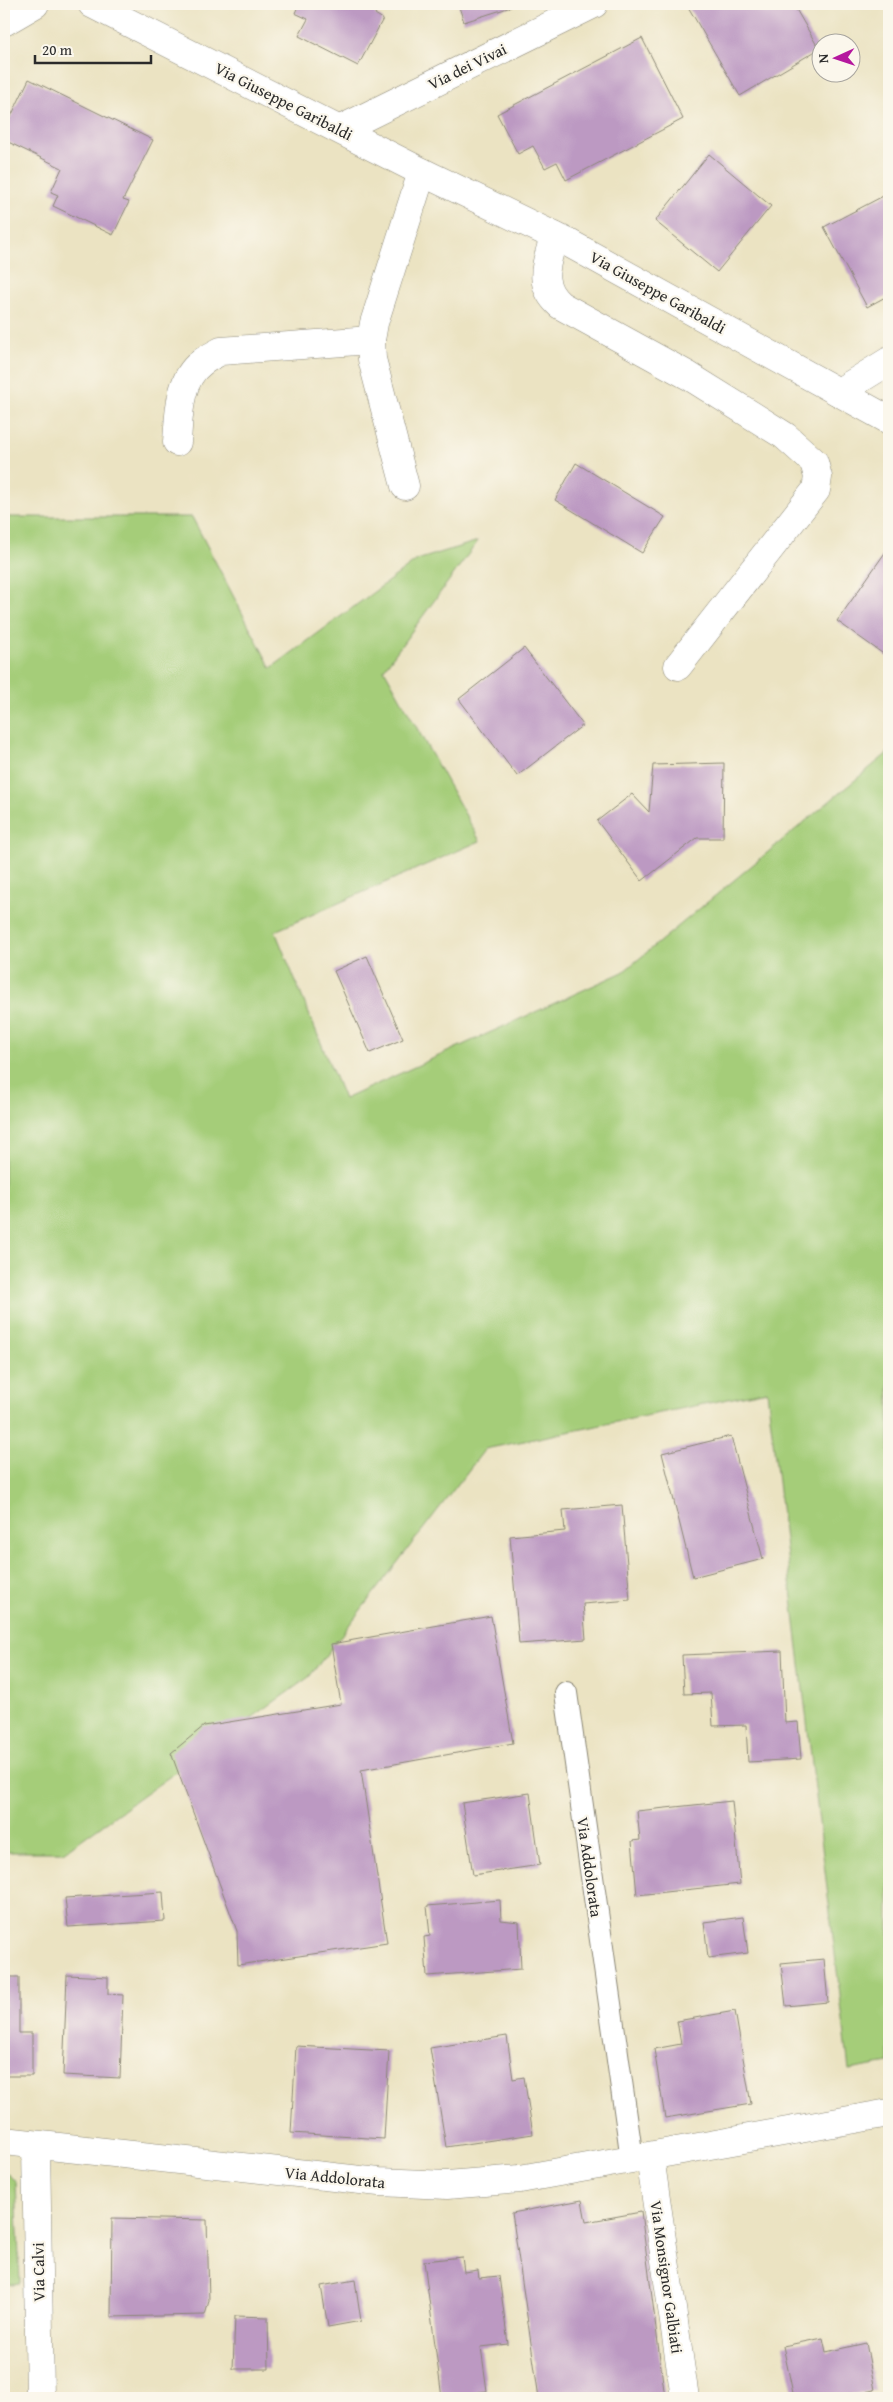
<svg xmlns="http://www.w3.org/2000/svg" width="893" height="2402" viewBox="0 0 893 2402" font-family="'Gentium Book Plus',serif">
<rect width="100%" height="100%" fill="#fbf7ec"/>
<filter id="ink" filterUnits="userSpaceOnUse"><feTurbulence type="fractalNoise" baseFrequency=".02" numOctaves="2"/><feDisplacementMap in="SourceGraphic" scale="10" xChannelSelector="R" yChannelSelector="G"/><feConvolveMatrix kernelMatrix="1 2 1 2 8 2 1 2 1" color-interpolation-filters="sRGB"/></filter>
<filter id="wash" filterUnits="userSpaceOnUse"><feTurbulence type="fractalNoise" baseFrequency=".0096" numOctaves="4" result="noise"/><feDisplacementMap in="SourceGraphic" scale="20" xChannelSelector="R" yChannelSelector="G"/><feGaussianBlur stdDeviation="1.12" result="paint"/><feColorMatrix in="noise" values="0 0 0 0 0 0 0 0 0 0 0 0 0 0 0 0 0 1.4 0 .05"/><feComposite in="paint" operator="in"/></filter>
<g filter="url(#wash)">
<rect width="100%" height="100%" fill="#ebe3c2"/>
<g fill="#a5cd79" stroke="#687c52">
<polygon points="4,517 192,517 271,668 417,560 478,541 384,669 480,841 275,931 344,1099 623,972 889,752 889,2063 849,2070 767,1391 485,1449 309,1677 64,1852 4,1852"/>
<polygon points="4,2170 16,2182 20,2283 4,2285"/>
</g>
<g id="blocks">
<g fill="#bc99c2">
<polygon points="299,4 380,4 375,14 383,19 358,66 299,36 308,19 295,13"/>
<polygon points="458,4 510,4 511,7 464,22"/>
<polygon points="689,4 793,4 819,49 740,96 687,5"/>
<polygon points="642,38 683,119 566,180 557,162 545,168 533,146 518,154 497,114"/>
<polygon points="29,79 153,140 123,200 129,202 113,235 53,206 58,195 51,192 62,168 4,140 4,131"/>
<polygon points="709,154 771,206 717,272 655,221"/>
<polygon points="889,193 889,295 867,307 824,227"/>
<polygon points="576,463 665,517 642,553 555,500"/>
<polygon points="889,547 889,658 837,621"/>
<polygon points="524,648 583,725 517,776 459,699"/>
<polygon points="724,763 723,838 697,838 642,881 597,821 632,794 649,812 653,765"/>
<polygon points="367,956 403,1039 370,1053 334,971"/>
<polygon points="731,1436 763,1559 693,1577 662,1453"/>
<polygon points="622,1505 630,1600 583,1604 586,1639 519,1644 510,1536 565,1531 563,1510"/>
<polygon points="491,1616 513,1743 361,1770 387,1943 238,1965 237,1931 171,1753 204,1726 341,1704 331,1644"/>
<polygon points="782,1651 785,1723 798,1722 801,1759 748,1762 746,1725 713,1726 711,1693 684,1694 682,1655"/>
<polygon points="530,1793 540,1865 473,1875 462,1803"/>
<polygon points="732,1801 740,1884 637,1895 632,1841 640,1840 637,1811"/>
<polygon points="163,1892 165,1921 68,1927 65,1898"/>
<polygon points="500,1900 501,1920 519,1922 521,1969 427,1976 424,1937 430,1936 427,1906"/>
<polygon points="743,1917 748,1953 708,1958 704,1922"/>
<polygon points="824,1959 828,2002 786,2006 781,1963"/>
<polygon points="67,1975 108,1977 108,1994 123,1995 120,2078 63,2075"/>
<polygon points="4,1977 19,1977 19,2033 32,2033 32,2076 4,2076"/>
<polygon points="735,2011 751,2104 665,2118 654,2049 681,2044 677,2021"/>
<polygon points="507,2036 513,2079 524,2077 533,2134 446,2147 430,2048"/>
<polygon points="296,2046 389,2051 384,2139 291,2133"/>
<polygon points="582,2200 586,2222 641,2212 665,2398 539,2398 512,2213"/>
<polygon points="112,2218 207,2220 209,2301 205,2315 111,2317"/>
<polygon points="462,2257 464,2272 478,2270 479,2278 499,2276 508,2344 481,2347 487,2391 477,2392 477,2398 442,2398 424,2261"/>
<polygon points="355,2280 361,2321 328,2327 321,2286"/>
<polygon points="235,2316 268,2317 269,2369 233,2369"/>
<polygon points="823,2338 826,2352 866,2343 875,2390 837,2398 794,2398 783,2346"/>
</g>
</g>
</g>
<g filter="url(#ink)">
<use href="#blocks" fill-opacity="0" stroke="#8b8776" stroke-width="1"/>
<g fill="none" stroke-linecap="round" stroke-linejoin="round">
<defs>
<polyline id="service" points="566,1693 632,2159"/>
<g id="minor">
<polyline points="4,22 35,4"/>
<polyline points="341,129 594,4"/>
<path d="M 554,236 C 547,264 536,283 560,305 L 689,376 L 785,436 L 814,462 L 818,477 L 816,490 L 678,666"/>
<polyline points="839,392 889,361"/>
<path d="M 177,442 C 179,417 178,380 201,363 C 207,358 214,355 221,351 L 371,340"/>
<polyline points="405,486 372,359 371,340 374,323 422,172"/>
<polyline points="36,2145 40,2398"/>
<polyline points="650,2157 685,2398"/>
</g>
<g id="tertiary">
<polyline points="92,4 422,172 567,242 889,420"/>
<polyline points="4,2141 379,2182 447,2185 520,2179 889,2113"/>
</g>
</defs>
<use href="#service" stroke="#8b8776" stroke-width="24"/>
<use href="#minor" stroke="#8b8776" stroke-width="29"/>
<use href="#tertiary" stroke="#8b8776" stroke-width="29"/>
<use href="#service" stroke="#fff" stroke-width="22"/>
<use href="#minor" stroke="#fff" stroke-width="28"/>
<use href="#tertiary" stroke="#fff" stroke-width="28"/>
</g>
</g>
<g text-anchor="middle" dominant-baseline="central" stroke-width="4.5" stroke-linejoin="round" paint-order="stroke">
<g font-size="16" fill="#2b2b2b" stroke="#fbf7ec">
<text transform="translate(467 66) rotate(-26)">Via dei Vivai</text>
<text transform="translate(284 101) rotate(27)">Via Giuseppe Garibaldi</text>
<text transform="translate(658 292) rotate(29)">Via Giuseppe Garibaldi</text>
<text transform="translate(590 1867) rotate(82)">Via Addolorata</text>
<text transform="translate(335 2177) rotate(6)">Via Addolorata</text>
<text transform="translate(38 2272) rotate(-91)">Via Calvi</text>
<text transform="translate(667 2277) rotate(82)">Via Monsignor Galbiati</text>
</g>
</g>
<rect width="893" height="2402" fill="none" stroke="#fbf7ec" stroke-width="20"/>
<g transform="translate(836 58) rotate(267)"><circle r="24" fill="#fbf7ec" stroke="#a8a59f"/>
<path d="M0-4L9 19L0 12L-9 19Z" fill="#b5179e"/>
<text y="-8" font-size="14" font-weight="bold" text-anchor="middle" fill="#2b2b2b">N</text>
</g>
<path d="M35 55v8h116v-8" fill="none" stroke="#2b2b2b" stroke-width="2.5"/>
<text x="42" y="55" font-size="15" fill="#2b2b2b" stroke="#fbf7ec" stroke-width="4" paint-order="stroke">20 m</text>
</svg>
